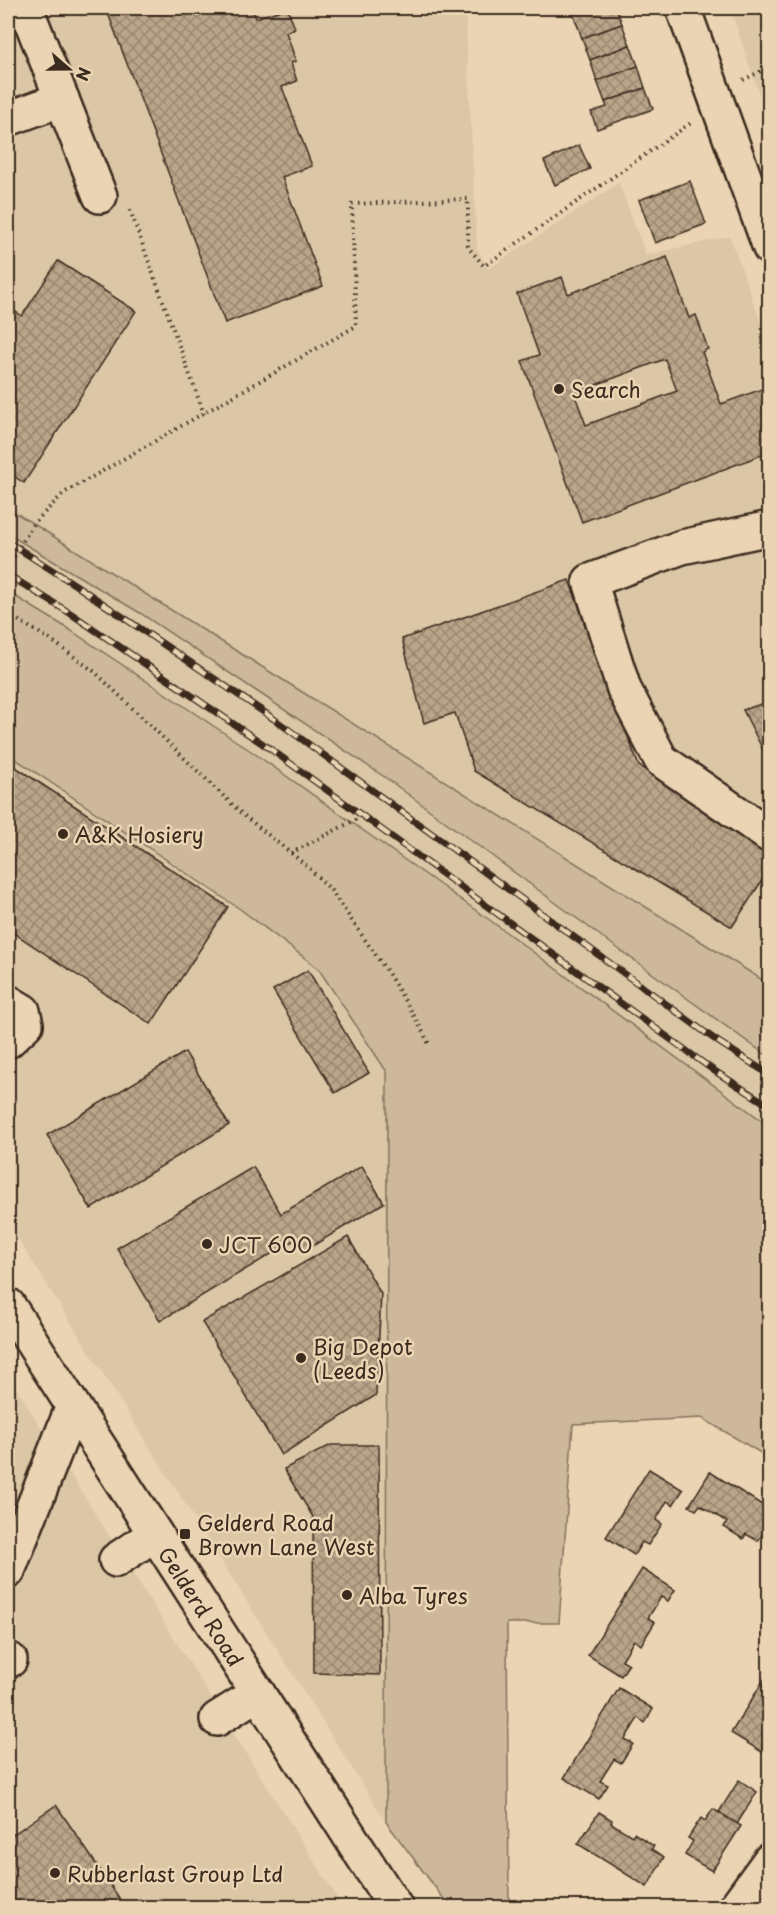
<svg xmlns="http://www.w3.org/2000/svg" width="777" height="1915" viewBox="0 0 777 1915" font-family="'Playpen Sans',sans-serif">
<defs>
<pattern id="building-cross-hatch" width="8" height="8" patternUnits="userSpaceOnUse" patternTransform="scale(1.5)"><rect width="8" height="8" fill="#b9a589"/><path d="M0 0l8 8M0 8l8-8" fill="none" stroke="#98876f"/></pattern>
</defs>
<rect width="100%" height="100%" fill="#ead4b3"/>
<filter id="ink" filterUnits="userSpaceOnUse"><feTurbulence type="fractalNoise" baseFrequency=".0167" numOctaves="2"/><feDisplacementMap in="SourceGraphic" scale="12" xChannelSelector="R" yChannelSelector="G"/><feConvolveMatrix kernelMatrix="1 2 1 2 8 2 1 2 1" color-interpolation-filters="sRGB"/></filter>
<g filter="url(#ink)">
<g fill="#dbc6a6">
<polygon points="8,8 465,8 477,248 488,269 619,183 646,255 730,236 769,346 769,984 8,508"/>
<polygon points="730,8 769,8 769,123"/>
<polygon points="8,534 140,613 386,778 624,953 769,1057 769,1126 491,921 251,751 68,628 8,592"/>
<polygon points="8,754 240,909 318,968 387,1072 386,1822 8,1223"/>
<polygon points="8,1375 343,1907 8,1907"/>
</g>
<g fill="#ceb89b" stroke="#84715c" stroke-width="1.5">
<polygon points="8,508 769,984 769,1057 624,953 386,778 140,613 8,534"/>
<polygon points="8,592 67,628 251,751 491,921 769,1126 769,1458 702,1418 573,1424 559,1623 507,1623 509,1907 450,1907 386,1822 387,1072 318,968 240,909 8,754"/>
</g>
<g fill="url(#building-cross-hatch)" stroke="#3b2a1e" stroke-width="1.5" fill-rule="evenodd">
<polygon points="106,8 252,8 256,18 287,8 295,28 286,32 296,61 291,63 297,81 282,87 312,166 282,177 323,286 225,323"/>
<polygon points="571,8 616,8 622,24 582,38"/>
<polygon points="622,24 630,45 590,60 582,38"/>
<polygon points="630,45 638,66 597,81 590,60"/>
<polygon points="638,66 645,88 605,102 597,81"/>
<polygon points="645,88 653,109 597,129 591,112 607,107 605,102"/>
<polygon points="579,145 590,169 555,185 544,161"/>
<polygon points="690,181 706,224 655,243 639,200"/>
<path d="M 667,257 L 689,318 L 696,315 L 708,349 L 702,352 L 721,404 L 770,386 L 770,452 L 582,522 L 522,361 L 539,355 L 517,294 L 562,277 L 568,294 ZM 665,359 L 677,391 L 586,425 L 574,393 Z"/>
<polygon points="58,261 136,311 24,483 8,472 8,307 22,316"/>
<polygon points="569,580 639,766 770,851 770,868 732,927 474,771 455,713 424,723 402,639"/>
<polygon points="770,701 770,764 743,710"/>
<polygon points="8,762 228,907 151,1024 8,929"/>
<polygon points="308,970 369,1073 335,1093 273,990"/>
<polygon points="185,1052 229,1125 91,1209 47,1135"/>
<polygon points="362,1166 384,1203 304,1251 296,1239 160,1321 117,1248 253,1167 281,1214"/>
<polygon points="348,1237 381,1294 376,1395 281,1455 202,1322"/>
<polygon points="331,1445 379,1445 380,1675 314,1673 313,1517 284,1469"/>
<polygon points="649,1469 683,1490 673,1505 667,1501 656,1520 662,1524 648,1545 642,1542 634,1555 606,1537"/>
<polygon points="710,1472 770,1510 770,1522 758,1541 746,1534 743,1539 724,1527 727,1522 700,1505 696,1510 689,1506"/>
<polygon points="642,1569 675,1590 668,1601 661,1597 648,1618 655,1622 641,1645 634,1640 622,1660 629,1664 621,1676 588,1655"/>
<polygon points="770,1670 770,1757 731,1733"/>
<polygon points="619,1688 653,1709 645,1723 638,1718 625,1739 633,1744 621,1763 614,1759 600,1781 608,1785 599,1799 564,1778"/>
<polygon points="739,1780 757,1792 737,1824 719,1812"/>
<polygon points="56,1805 126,1908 8,1908 8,1838"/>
<polygon points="713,1809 741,1826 712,1871 685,1855 693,1841 688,1838 701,1818 705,1821"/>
<polygon points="599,1812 612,1820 611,1823 632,1836 634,1833 654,1846 651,1849 664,1857 647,1887 578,1844"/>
</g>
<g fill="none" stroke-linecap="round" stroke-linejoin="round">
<defs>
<g id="minor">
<polyline points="26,8 100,196"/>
<polyline points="8,119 62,99"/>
<polyline points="770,528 682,547 590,581 624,689 661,760 770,836"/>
<polyline points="8,1002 23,1011 26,1024 8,1041"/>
<polyline points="116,1560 155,1534"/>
<polyline points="8,1571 73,1406"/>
<polyline points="8,1659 10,1660"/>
<polyline points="217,1719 258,1693"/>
<polyline points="735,1908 770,1860"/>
</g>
<g id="major">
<polyline points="683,8 770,248"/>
<path id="s1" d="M 8,1305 L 396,1908"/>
</g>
</defs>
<use href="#minor" stroke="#3b2a1e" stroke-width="38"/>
<use href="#major" stroke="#3b2a1e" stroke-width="38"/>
<g stroke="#3b2a1e" stroke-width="4" stroke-dasharray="1.5 4.5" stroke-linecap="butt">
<polyline points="743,80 770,67"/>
<polyline points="130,210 204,414"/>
<polyline points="8,567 33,524 64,493 356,326 352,204 468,199 468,247 484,266 691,123"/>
<polyline points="8,614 51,640 95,672 241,813 307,866 330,889 388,973 416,1019 430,1046"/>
<polyline points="291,853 363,816"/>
</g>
<use href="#minor" stroke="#ead4b3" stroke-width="33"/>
<use href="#major" stroke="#ead4b3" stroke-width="33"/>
<defs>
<g id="rail">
<polyline points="8,542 74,584 274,719 717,1041 770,1075"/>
<polyline points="8,575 70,613 269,748 713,1070 770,1106"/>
</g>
</defs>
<use href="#rail" stroke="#3b2a1e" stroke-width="7"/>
<use href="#rail" stroke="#ead4b3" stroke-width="4.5" stroke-dasharray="14" stroke-linecap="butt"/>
</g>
</g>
<g fill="#3b2a1e" stroke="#ead4b3" stroke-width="2">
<circle cx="559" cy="389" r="6"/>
<circle cx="63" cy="834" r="6"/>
<circle cx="207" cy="1244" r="6"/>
<circle cx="301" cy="1358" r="6"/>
<rect x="179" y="1528" width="12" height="12" rx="3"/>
<circle cx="347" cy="1595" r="6"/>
<circle cx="55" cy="1873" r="6"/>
</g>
<g text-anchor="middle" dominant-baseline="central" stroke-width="5" stroke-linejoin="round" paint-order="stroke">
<g font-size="21" fill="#3b2a1e" stroke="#ead4b3" text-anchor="start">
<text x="571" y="389">Search</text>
<text x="75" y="834">A&amp;K Hosiery</text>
<text x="219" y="1244">JCT 600</text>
<text x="313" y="1346">Big Depot<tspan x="313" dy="24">(Leeds)</tspan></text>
<text x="197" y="1522">Gelderd Road<tspan x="197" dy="24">Brown Lane West</tspan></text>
<text x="359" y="1595">Alba Tyres</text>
<text x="67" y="1873">Rubberlast Group Ltd</text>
</g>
<g font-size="21" fill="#3b2a1e" stroke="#ead4b3">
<text stroke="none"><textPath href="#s1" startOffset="358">Gelderd Road</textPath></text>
</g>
</g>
<rect width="777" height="1915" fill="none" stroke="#ead4b3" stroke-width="30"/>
<rect x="15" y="15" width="747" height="1885" fill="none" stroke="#3b2a1e" stroke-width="2" filter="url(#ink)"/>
<g transform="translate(69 69) rotate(110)" stroke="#ead4b3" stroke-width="4.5" paint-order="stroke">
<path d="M0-4.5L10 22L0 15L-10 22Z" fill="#3b2a1e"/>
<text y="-9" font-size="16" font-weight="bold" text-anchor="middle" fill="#3b2a1e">N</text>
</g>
</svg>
